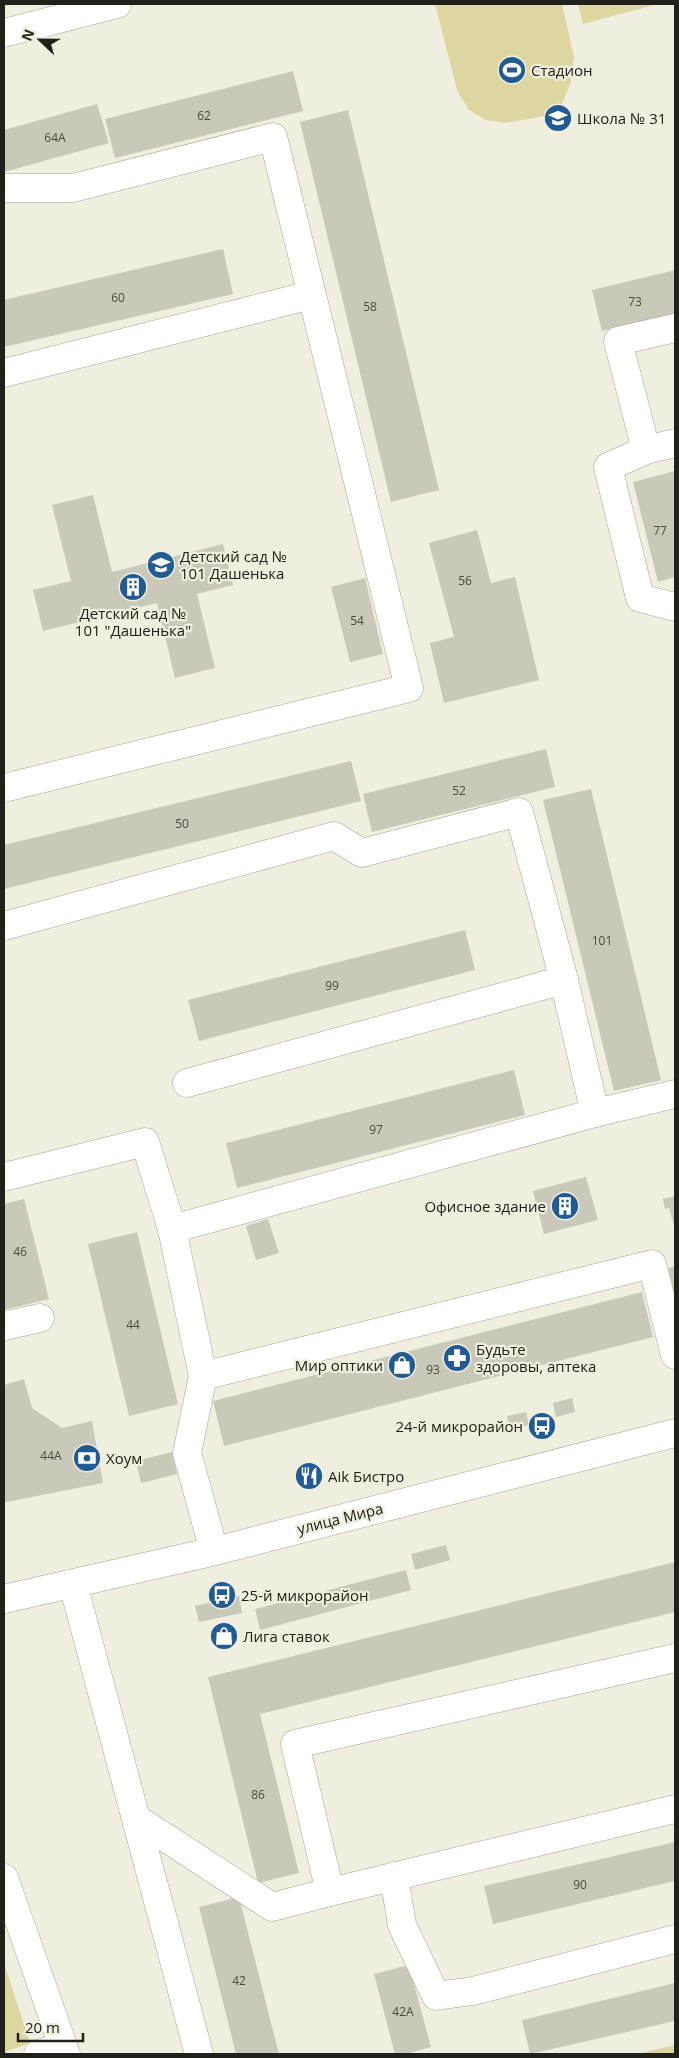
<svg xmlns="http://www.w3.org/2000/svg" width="679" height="2058" viewBox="0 0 679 2058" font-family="'Open Sans',sans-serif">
<rect width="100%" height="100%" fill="#f0eede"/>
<g fill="#ded6a1">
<polygon points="435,4 562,4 574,57 571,82 561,106 545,116 505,123 486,120 469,110 457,90"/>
<polygon points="578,4 658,4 583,24"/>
<polygon points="4,1963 30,2043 4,2052"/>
<polygon points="675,2045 675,2054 637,2054"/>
</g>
<g fill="#cac8b9">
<polygon points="293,71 303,111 115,158 105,119"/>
<polygon points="97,104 109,143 4,172 4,130"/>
<polygon points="348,110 439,490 391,502 300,122"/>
<polygon points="223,249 233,294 4,347 4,300"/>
<polygon points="675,270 675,313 602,331 592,290"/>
<polygon points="675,471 675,577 658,582 633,482"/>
<polygon points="93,495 112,572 223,544 233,585 197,594 215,668 175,678 157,603 43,631 33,590 71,581 52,505"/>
<polygon points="477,530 491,583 515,577 539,680 444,703 430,643 454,637 429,543"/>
<polygon points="365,578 383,654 350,662 331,587"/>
<polygon points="546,749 555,787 372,832 363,794"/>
<polygon points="351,761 361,801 4,889 4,845"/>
<polygon points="591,789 661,1080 614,1091 543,800"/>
<polygon points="465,930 475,970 199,1041 188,1000"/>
<polygon points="514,1070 525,1115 237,1188 226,1143"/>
<polygon points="586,1177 598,1220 544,1234 533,1191"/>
<polygon points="675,1196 675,1229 669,1208 665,1209 663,1199"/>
<polygon points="24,1199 49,1299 4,1310 4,1204"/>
<polygon points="268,1219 279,1253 256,1260 246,1226"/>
<polygon points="137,1232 178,1404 129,1416 88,1244"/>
<polygon points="675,1266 675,1296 668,1268"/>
<polygon points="642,1292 653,1337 224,1446 213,1401"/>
<polygon points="24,1379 32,1408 62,1428 92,1421 103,1483 7,1502 4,1500 4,1385"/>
<polygon points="572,1398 575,1412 556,1417 553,1403"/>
<polygon points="526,1412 529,1425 510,1430 507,1416"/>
<polygon points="172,1452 177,1474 141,1483 136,1461"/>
<polygon points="446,1545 450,1560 415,1570 411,1554"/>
<polygon points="675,1562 675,1612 260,1714 299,1873 258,1883 208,1677"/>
<polygon points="406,1570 411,1590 260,1630 255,1609"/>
<polygon points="239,1596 242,1613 199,1622 195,1606"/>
<polygon points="675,1842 675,1881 493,1924 484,1886"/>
<polygon points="239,1897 279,2054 236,2054 199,1907"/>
<polygon points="409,1965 431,2047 406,2054 395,2054 374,1974"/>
<polygon points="675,1983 675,2021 530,2054 522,2020"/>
</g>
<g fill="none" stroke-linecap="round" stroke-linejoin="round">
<defs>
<g id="minor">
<polyline points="4,33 117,4"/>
<polyline points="4,188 73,188 273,137 409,688 4,788"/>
<polyline points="675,328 618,341 646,450 675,443"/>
<polyline points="4,373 311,295"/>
<polyline points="646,450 608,467 640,598 675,607"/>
<polyline points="4,926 334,836 362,853 519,812 564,980 595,1113"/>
<polyline points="187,1083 564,980"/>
<polyline points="4,1177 145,1142 172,1229 203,1376 187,1453 214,1551"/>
<polyline points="172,1229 595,1113 675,1094"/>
<polyline points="4,1326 40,1318"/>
<polyline points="203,1376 652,1264 675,1355"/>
<polyline points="73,1584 199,2054"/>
<polyline points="4,1599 211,1552 675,1433"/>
<polyline points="137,1819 272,1907 330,1892 295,1744 675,1658"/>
<polyline points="394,1876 402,1925 436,1996 473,1991 675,1939"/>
<polyline points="4,1878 66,2054"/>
<polyline points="330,1892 675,1809"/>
<polyline points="38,2054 63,2046"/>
</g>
</defs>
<use href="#minor" stroke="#a5a394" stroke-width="29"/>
<use href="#minor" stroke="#fff" stroke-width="28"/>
</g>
<defs>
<symbol id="stadium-disc" viewBox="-11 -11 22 22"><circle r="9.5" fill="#215b93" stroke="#f0eede"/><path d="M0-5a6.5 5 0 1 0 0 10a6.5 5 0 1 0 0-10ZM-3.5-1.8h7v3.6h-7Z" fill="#fff"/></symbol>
<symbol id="school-disc" viewBox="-11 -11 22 22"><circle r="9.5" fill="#215b93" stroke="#f0eede"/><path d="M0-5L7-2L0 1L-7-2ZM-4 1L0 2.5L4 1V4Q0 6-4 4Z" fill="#fff"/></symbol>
<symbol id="building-disc" viewBox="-11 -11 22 22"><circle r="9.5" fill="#215b93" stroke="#f0eede"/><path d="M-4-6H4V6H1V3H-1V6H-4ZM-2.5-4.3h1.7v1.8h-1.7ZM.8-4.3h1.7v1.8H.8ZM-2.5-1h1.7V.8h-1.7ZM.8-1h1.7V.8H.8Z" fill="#fff"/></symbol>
<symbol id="pharmacy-disc" viewBox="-11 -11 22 22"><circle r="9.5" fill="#215b93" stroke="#f0eede"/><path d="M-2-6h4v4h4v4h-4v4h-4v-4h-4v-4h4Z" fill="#fff"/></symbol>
<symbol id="shop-disc" viewBox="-11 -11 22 22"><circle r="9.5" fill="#215b93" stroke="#f0eede"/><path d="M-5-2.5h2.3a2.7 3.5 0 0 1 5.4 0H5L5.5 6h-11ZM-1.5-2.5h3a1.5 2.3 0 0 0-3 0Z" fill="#fff"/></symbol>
<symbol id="bus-disc" viewBox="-11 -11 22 22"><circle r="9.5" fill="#215b93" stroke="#f0eede"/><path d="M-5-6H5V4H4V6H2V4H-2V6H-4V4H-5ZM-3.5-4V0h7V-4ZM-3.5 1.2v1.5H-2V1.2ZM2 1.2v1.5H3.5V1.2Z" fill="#fff"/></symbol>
<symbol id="bank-disc" viewBox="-11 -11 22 22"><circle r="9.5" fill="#215b93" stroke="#f0eede"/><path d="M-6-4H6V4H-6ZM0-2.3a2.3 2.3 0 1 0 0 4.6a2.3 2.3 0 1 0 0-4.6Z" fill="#fff"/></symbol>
<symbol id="restaurant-disc" viewBox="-11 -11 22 22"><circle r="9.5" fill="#215b93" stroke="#f0eede"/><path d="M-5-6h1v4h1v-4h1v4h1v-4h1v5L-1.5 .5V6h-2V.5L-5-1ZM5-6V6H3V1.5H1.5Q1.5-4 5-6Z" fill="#fff"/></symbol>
</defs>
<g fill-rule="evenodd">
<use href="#stadium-disc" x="496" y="54" width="32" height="32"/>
<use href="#school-disc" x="542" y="102" width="32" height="32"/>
<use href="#school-disc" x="145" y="549" width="32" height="32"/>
<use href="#building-disc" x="117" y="571" width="32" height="32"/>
<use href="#building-disc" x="549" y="1190" width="32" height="32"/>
<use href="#pharmacy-disc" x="441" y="1342" width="32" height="32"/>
<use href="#shop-disc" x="386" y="1349" width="32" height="32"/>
<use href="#bus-disc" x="526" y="1410" width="32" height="32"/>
<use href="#bank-disc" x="71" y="1442" width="32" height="32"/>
<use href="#restaurant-disc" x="293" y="1460" width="32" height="32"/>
<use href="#bus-disc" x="206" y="1579" width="32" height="32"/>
<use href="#shop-disc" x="208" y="1620" width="32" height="32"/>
</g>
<g text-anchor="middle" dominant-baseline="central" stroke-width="4.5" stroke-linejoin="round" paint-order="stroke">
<g font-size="12" fill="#4b4a42">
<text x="204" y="115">62</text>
<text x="55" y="137">64А</text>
<text x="118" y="297">60</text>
<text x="635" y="301">73</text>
<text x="370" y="306">58</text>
<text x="660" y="530">77</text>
<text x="465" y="580">56</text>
<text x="357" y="620">54</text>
<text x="459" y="790">52</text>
<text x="182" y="823">50</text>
<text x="602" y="940">101</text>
<text x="332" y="985">99</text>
<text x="376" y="1129">97</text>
<text x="20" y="1251">46</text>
<text x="133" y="1324">44</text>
<text x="433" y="1369">93</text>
<text x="51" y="1455">44А</text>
<text x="258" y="1794">86</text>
<text x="580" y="1884">90</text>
<text x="239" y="1980">42</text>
<text x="403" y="2011">42А</text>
</g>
<g font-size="15" fill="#21201a" stroke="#f0eede" text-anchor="start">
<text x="531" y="70">Стадион</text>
<text x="577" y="118">Школа № 31</text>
<text x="180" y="556">Детский сад №<tspan x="180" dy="17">101 Дашенька</tspan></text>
<text x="133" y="613" text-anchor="middle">Детский сад №<tspan x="133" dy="17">101 "Дашенька"</tspan></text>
<text x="546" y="1206" text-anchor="end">Офисное здание</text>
<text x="476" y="1349">Будьте<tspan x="476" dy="17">здоровы, аптека</tspan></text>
<text x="383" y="1365" text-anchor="end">Мир оптики</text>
<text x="523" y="1426" text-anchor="end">24-й микрорайон</text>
<text x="106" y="1458">Хоум</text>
<text x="328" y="1476">Aik Бистро</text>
<text x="241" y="1595">25-й микрорайон</text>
<text x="243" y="1636">Лига ставок</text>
</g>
<g font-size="15" fill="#21201a" stroke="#f0eede">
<text transform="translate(340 1518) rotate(-14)">улица Мира</text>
</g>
</g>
<rect width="679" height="2058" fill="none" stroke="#21201a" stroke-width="10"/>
<g transform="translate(40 40) rotate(292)" stroke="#f0eede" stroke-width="4" paint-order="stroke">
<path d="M0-4L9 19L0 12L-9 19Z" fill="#21201a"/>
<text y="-8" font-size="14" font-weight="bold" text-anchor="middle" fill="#21201a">N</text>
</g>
<path d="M18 2033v8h65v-8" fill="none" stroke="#21201a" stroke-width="2.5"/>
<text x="25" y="2033" font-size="15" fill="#21201a" stroke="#f0eede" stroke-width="4" paint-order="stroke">20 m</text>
</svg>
